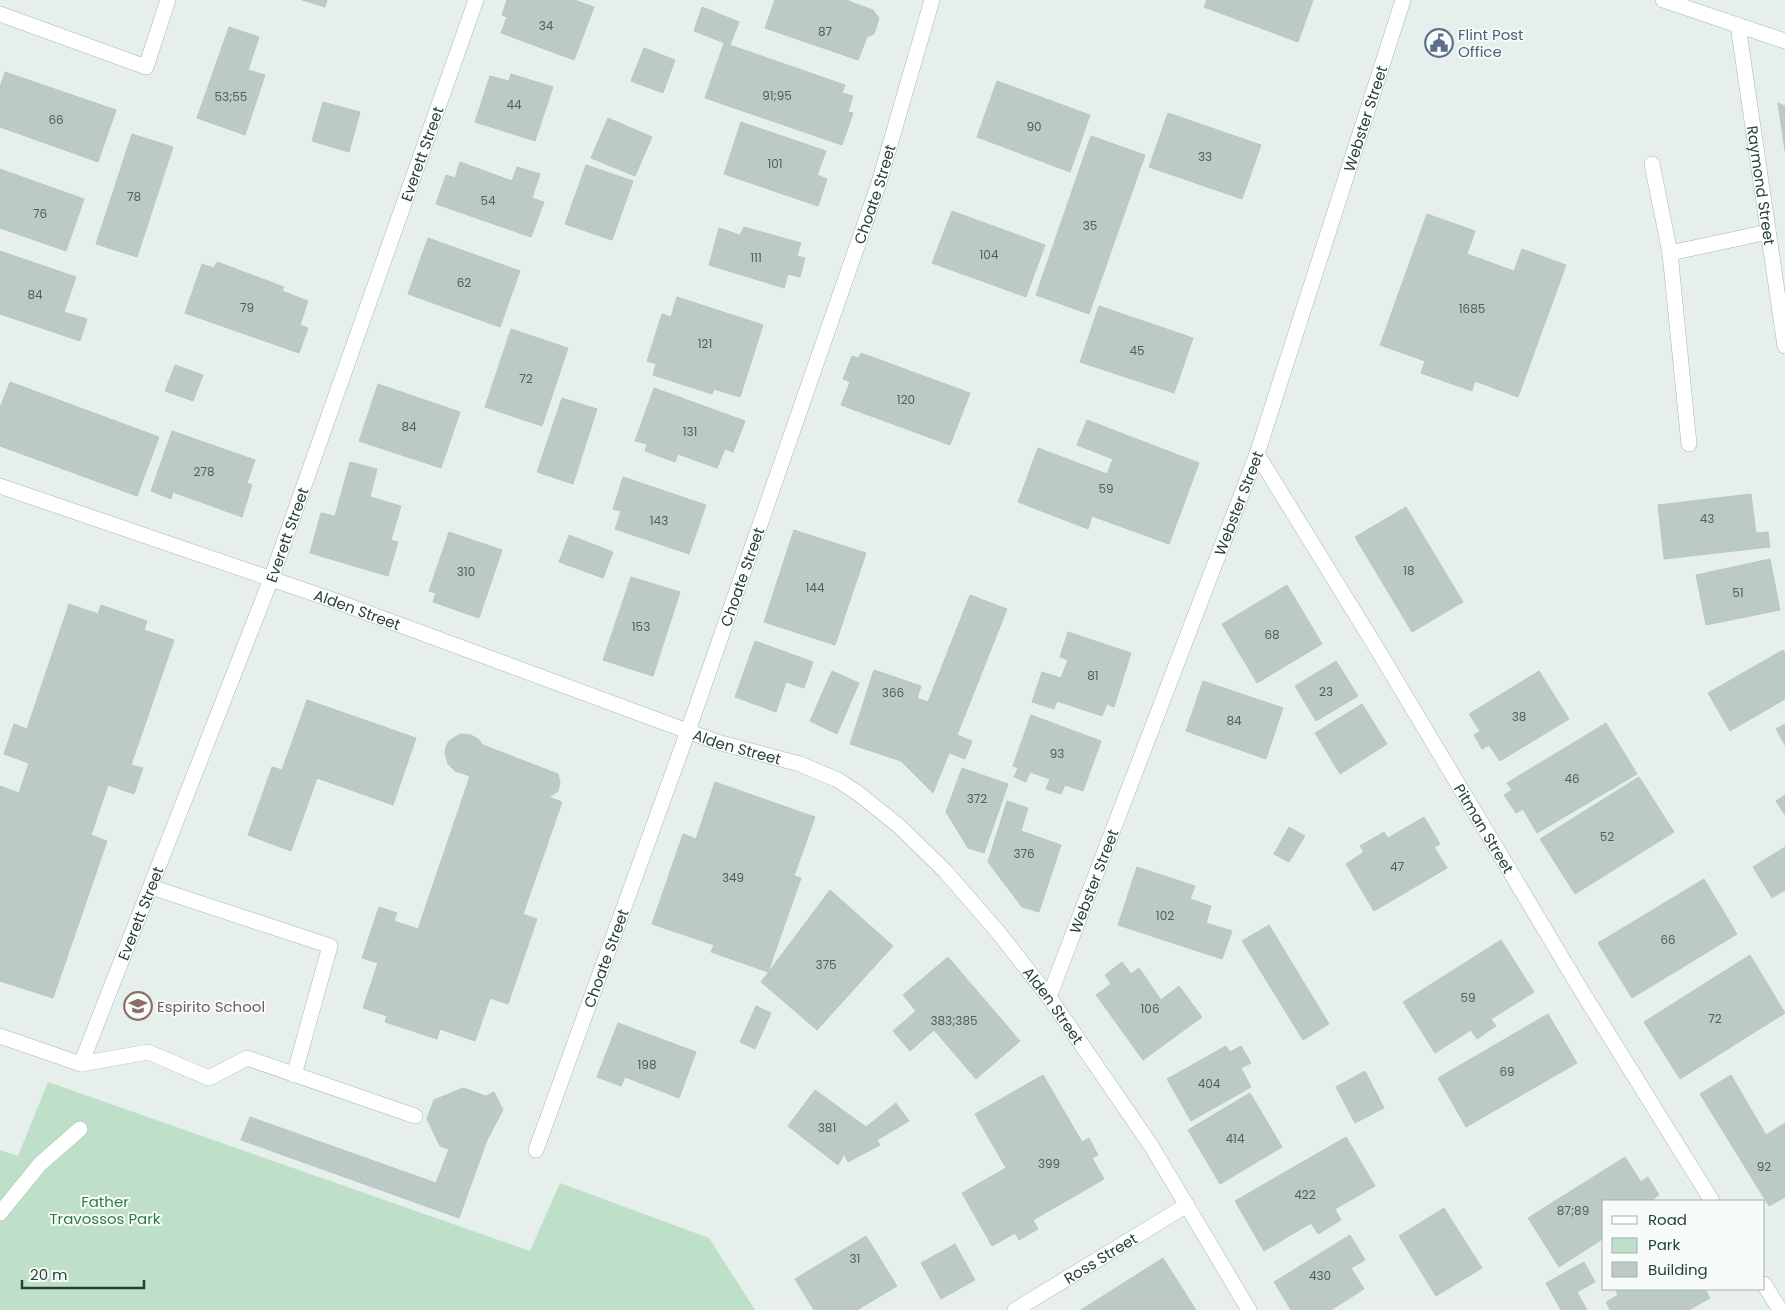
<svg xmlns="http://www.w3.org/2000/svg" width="1785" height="1310" viewBox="0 0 1785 1310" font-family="Poppins,sans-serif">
<rect width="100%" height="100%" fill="#e6efeb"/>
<polygon fill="#bfe0c8" points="48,1082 530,1251 560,1183 709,1238 755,1310 0,1310 0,1150 18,1156"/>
<g fill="#bbcac4" stroke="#b8c9c2">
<polygon points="302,0 327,0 325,7"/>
<polygon points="507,0 574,0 594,7 574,60 501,33 507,17 502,15"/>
<polygon points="775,0 846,0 873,10 879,18 874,34 867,37 858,60 765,28"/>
<polygon points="1207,0 1313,0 1298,42 1204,7"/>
<polygon points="702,7 739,22 730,45 694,31"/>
<polygon points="229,27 259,37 248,70 265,75 245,135 197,118"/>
<polygon points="724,43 845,85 842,93 853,96 848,112 853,113 842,145 705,98"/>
<polygon points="644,48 675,60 663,93 631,81"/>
<polygon points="5,72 116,110 98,162 0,127 0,87"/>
<polygon points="511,74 553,87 535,141 475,122 490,76 509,81"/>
<polygon points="997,81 1090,115 1070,172 977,137"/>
<polygon points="323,102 360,112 349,152 312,141"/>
<polygon points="1778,103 1785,106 1785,151"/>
<polygon points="1168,113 1261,145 1242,199 1149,167"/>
<polygon points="608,118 652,137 635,176 591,158"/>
<polygon points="741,122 826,151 817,175 827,179 818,206 724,174"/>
<polygon points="132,134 173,147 137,257 96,244"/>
<polygon points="1091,136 1145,155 1089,314 1036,295"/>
<polygon points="460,162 512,181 517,167 540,174 532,198 544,202 531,237 436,204 446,175 455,178"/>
<polygon points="586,165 633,181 612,240 565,224"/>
<polygon points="0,169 84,199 66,251 0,228"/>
<polygon points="952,211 1045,245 1026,297 932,263"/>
<polygon points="1427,214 1475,231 1467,254 1514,271 1522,249 1566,265 1518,397 1475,381 1472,391 1421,373 1425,361 1380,345"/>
<polygon points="744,227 801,243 797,256 805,258 800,277 788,274 784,288 709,265 719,228 740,235"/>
<polygon points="428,238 520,271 500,327 408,294"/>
<polygon points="0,251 76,277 64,312 87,319 80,341 0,314"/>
<polygon points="217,262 284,287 282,291 308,301 300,325 308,328 299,353 185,313 202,264 214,268"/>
<polygon points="677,297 763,325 740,397 714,389 712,394 653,375 656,364 647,361 662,314 671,317"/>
<polygon points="1099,306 1193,338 1174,393 1080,362"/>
<polygon points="511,329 568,348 542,426 485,407"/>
<polygon points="861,353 970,393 950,445 841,405 850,382 843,379 852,356 859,358"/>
<polygon points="175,365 203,375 193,401 165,391"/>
<polygon points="10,382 159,437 137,496 0,446 0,408"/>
<polygon points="378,384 460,412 441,468 359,441"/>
<polygon points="654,388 745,421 733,452 725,449 717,468 678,454 675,462 645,451 647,444 635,441"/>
<polygon points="562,398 597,409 573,484 537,472"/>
<polygon points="1087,420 1199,463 1169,544 1092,516 1088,529 1018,502 1038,448 1107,474 1113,459 1077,445"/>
<polygon points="172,431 255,460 247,483 252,485 242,517 173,492 171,499 151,491"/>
<polygon points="350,462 377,469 370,497 401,506 391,540 398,542 388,576 310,553 321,513 335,516"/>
<polygon points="623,477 706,505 689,554 615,529 621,511 613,509"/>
<polygon points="1751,494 1756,533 1768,532 1770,547 1664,559 1658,505"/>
<polygon points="1406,507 1463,602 1412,632 1355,537"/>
<polygon points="794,530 866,553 835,645 764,622"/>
<polygon points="449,532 502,550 479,618 433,602 436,593 429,591"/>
<polygon points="569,535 613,552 603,578 559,562"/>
<polygon points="1770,559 1780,610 1706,625 1696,575"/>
<polygon points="631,577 680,592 653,676 603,660"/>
<polygon points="1287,585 1322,644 1257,683 1222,624"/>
<polygon points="970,595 1007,609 957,735 972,741 965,759 949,753 933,793 901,761 850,744 874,670 921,686 917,698 928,702"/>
<polygon points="69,604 98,614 101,605 147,621 144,630 174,640 131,765 143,768 134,794 108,785 91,835 107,841 53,998 0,981 0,786 19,793 29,763 4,754 14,724 27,729"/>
<polygon points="1068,632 1131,653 1114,707 1107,704 1102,716 1057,701 1054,709 1032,702 1042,672 1061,678 1068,660 1060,657"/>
<polygon points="755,641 813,662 804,688 786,682 776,712 735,697"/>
<polygon points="1783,650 1785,653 1785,699 1730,731 1708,693"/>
<polygon points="1336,661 1358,696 1316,721 1295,686"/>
<polygon points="832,671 859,683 837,734 810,721"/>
<polygon points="1539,671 1569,719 1500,761 1489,745 1482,749 1474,735 1480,731 1469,714"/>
<polygon points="1203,681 1283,708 1266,759 1186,731"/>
<polygon points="307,700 416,738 393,805 317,778 291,851 248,835 272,767 282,770"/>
<polygon points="1362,704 1387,744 1340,774 1315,733"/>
<polygon points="1031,715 1101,741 1083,791 1065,785 1061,794 1046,789 1050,779 1030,772 1026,782 1014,777 1018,768 1013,766"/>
<polygon points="1606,723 1637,774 1537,833 1523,809 1516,813 1504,795 1512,790 1507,783"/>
<polygon points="1785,724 1785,745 1776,729"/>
<polygon points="460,734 471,735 478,739 483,745 558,774 560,782 558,791 549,797 562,802 523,914 537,919 508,1004 490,998 475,1041 440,1029 437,1039 385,1022 387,1016 363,1008 378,963 362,958 379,907 397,913 394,921 418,929 470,776 455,771 448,764 445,753 446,747 449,741"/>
<polygon points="962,768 1008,784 984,853 968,848 946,812"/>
<polygon points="1639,777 1674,832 1575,894 1540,839"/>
<polygon points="715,782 815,817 794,876 801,878 768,972 711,952 714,945 652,924 683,834 696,839"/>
<polygon points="1785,795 1785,815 1776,801"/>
<polygon points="1007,801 1028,808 1021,831 1061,845 1039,912 1022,907 988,862"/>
<polygon points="1424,817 1440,844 1434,847 1447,868 1374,911 1346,864 1364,852 1360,846 1384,832 1388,838"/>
<polygon points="1289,827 1305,836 1289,862 1274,854"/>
<polygon points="1785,847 1785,890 1772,898 1753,867"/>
<polygon points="1137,867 1195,886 1190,899 1211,906 1206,923 1232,931 1222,959 1118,925"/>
<polygon points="1704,879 1737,934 1632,998 1598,943"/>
<polygon points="830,890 893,946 817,1030 761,982"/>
<polygon points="1269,925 1329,1024 1303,1040 1242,941"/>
<polygon points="1501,940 1534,992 1491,1019 1496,1026 1477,1039 1471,1030 1435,1053 1403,1002"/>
<polygon points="1750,955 1785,1013 1680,1079 1644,1022"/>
<polygon points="948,957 1020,1041 976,1079 934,1030 910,1051 893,1031 916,1011 903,995"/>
<polygon points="1122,962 1131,974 1139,968 1161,1000 1179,986 1202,1017 1143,1060 1096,995 1111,984 1105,975"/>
<polygon points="756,1006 771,1013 755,1049 740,1042"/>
<polygon points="1548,1014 1577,1063 1466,1127 1438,1078"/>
<polygon points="618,1023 696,1052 679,1098 625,1077 621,1086 597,1077"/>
<polygon points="1226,1046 1230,1052 1241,1046 1251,1063 1241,1068 1251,1087 1191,1121 1167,1079"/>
<polygon points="1365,1071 1384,1108 1355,1123 1336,1087"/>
<polygon points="1043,1075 1082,1142 1089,1138 1098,1155 1092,1158 1104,1179 1033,1220 1038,1229 1019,1240 1015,1233 992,1246 962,1193 1006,1168 975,1114"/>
<polygon points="1731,1075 1766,1135 1785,1123 1785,1197 1769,1206 1700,1094"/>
<polygon points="463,1088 486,1096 494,1092 503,1110 487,1140 459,1218 241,1140 250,1117 436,1183 449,1149 440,1146 427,1119 434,1100"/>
<polygon points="815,1090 866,1127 896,1103 909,1121 877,1140 880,1145 848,1162 844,1154 838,1165 788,1126"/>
<polygon points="1250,1093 1282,1147 1220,1184 1188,1130"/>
<polygon points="1346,1137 1375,1186 1335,1209 1341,1220 1318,1234 1311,1223 1264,1251 1235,1201"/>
<polygon points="1625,1157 1641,1182 1648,1177 1659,1195 1653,1199 1655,1201 1604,1201 1604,1238 1559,1267 1528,1218"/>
<polygon points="1444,1208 1482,1268 1436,1296 1399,1236"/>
<polygon points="1350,1235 1365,1260 1351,1268 1364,1289 1331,1310 1291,1310 1274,1282"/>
<polygon points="866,1236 897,1286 857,1310 814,1310 795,1279"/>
<polygon points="955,1244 975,1280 941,1299 921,1263"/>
<polygon points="1163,1258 1196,1310 1081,1310"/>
<polygon points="1584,1262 1595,1282 1577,1292 1587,1310 1561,1310 1546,1283"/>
<polygon points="1615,1289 1705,1289 1710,1298 1689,1310 1610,1310 1606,1302 1618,1295"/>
</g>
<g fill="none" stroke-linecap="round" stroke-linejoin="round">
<defs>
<g id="service">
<polyline points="0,14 146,67 168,0"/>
<polyline points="1652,164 1670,253 1689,444"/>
<polyline points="1670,253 1768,232"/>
<polyline points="151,887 330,946 294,1075"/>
<polyline points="0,1036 81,1064 148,1052 209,1078 247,1058 415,1116"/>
<polyline points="0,1213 40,1164 80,1129"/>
</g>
<g id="minor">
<path id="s1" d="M 1738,25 L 1785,346"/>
<path id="s2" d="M 1257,454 L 1379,652 L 1581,990 L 1712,1201"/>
<path id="s3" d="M 0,486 L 330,599 L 717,742 L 800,764 L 838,780 L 859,794 L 899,826 L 945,871 L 998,932 L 1049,997 L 1152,1147 L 1249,1310"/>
<path id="s4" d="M 1049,997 L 1257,454 L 1403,0"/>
<path id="s5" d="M 81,1064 L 271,579 L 476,0"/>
<path id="s6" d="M 536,1150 L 688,731 L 878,186 L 932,0"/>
<polyline points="1764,1284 1780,1310"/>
<path id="s7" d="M 1015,1310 L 1187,1205"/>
</g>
<polyline id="secondary" points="1663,0 1785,41"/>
</defs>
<use href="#service" stroke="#a8b8b2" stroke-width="16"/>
<use href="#minor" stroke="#a8b8b2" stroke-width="16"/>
<use href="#secondary" stroke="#a4bbb3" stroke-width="16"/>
<use href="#service" stroke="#fff" stroke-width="15"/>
<use href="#minor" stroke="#fff" stroke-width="15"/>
<use href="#secondary" stroke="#fff" stroke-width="15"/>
</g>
<defs>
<symbol id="civic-ring" viewBox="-11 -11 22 22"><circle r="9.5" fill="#f7fbf9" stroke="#5c6f8a" stroke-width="1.5"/><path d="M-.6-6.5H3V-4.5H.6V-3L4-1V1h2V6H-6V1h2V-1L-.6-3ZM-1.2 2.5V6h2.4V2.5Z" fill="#5c6f8a"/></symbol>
<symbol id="school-ring" viewBox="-11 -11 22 22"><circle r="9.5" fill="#f7fbf9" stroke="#8d6e63" stroke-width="1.5"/><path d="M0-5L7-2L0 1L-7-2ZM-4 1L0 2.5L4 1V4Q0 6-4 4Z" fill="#8d6e63"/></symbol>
</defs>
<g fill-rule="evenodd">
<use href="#civic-ring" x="1423" y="27" width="32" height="32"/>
<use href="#school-ring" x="122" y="990" width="32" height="32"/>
</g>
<g text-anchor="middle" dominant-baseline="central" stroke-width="4" stroke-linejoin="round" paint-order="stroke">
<g font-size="12" fill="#4a645c">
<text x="546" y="25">34</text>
<text x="825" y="31">87</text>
<text x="777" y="95">91;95</text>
<text x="231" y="96">53;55</text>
<text x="514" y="104">44</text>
<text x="56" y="119">66</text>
<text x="1034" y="126">90</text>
<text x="1205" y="156">33</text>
<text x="775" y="163">101</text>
<text x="134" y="196">78</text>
<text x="488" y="200">54</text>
<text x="40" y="213">76</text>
<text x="1090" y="225">35</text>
<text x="989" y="254">104</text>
<text x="756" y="257">111</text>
<text x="464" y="282">62</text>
<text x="35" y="294">84</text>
<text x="247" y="307">79</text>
<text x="1472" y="308">1685</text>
<text x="705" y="343">121</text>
<text x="1137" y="350">45</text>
<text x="526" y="378">72</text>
<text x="906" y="399">120</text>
<text x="409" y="426">84</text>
<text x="690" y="431">131</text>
<text x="204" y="471">278</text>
<text x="1106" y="488">59</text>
<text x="1707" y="518">43</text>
<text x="659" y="520">143</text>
<text x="1409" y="570">18</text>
<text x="466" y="571">310</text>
<text x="815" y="587">144</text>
<text x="1738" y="592">51</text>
<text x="641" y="626">153</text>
<text x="1272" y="634">68</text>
<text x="1093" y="675">81</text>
<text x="1326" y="691">23</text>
<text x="893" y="692">366</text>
<text x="1519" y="716">38</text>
<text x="1234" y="720">84</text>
<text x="1057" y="753">93</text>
<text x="1572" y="778">46</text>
<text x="977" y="798">372</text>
<text x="1607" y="836">52</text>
<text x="1024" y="853">376</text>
<text x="1397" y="866">47</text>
<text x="733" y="877">349</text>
<text x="1165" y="915">102</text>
<text x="1668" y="939">66</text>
<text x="826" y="964">375</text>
<text x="1468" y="997">59</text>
<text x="1150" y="1008">106</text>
<text x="1715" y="1018">72</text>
<text x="954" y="1020">383;385</text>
<text x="647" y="1064">198</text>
<text x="1507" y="1071">69</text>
<text x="1209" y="1083">404</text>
<text x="827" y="1127">381</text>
<text x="1235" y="1138">414</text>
<text x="1049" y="1163">399</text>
<text x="1764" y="1166">92</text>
<text x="1305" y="1194">422</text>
<text x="1573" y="1210">87;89</text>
<text x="855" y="1258">31</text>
<text x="1320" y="1275">430</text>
</g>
<g font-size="15" fill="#4e5e75" stroke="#f7fbf9" text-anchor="start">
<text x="1458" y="34">Flint Post<tspan x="1458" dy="17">Office</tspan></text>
</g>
<g font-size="15" fill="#24423a" stroke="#f7fbf9">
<text stroke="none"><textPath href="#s4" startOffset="934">Webster Street</textPath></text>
<text stroke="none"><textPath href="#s5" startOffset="972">Everett Street</textPath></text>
<text stroke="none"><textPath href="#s1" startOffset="162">Raymond Street</textPath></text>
<text stroke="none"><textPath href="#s6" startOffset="1014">Choate Street</textPath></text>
<text stroke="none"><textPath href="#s4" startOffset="529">Webster Street</textPath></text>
<text stroke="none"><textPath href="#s5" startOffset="568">Everett Street</textPath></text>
<text stroke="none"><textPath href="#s6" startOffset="609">Choate Street</textPath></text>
<text stroke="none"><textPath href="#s3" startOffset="378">Alden Street</textPath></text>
<text stroke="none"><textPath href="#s3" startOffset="782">Alden Street</textPath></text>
<text stroke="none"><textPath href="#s2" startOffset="438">Pitman Street</textPath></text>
<text stroke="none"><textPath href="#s4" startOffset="124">Webster Street</textPath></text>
<text stroke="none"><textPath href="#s5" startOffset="162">Everett Street</textPath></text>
<text stroke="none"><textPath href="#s6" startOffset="204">Choate Street</textPath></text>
<text stroke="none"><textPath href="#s3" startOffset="1202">Alden Street</textPath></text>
<text stroke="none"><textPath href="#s7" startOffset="100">Ross Street</textPath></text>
</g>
<g font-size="15" fill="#785e54" stroke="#f7fbf9" text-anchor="start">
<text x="157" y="1006">Espirito School</text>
</g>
<g font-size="15" fill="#2d7a4b" stroke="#f7fbf9">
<text x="105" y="1201">Father<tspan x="105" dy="17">Travossos Park</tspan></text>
</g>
</g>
<rect x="1602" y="1200" width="162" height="90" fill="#f7fbf9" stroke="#a3b1ad"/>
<rect x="1612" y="1216" width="25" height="8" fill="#ffffff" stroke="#a3b1ad"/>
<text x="1648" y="1225" font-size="15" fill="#24423a">Road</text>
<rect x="1612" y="1238" width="25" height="15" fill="#bfe0c8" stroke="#a3b1ad"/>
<text x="1648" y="1250" font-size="15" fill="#24423a">Park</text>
<rect x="1612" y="1262" width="25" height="15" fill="#bbcac4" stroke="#a3b1ad"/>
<text x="1648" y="1275" font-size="15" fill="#24423a">Building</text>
<path d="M22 1280v8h122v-8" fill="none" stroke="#24423a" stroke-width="2.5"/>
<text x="30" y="1280" font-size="15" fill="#24423a" stroke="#f7fbf9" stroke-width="4" paint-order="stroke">20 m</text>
</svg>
